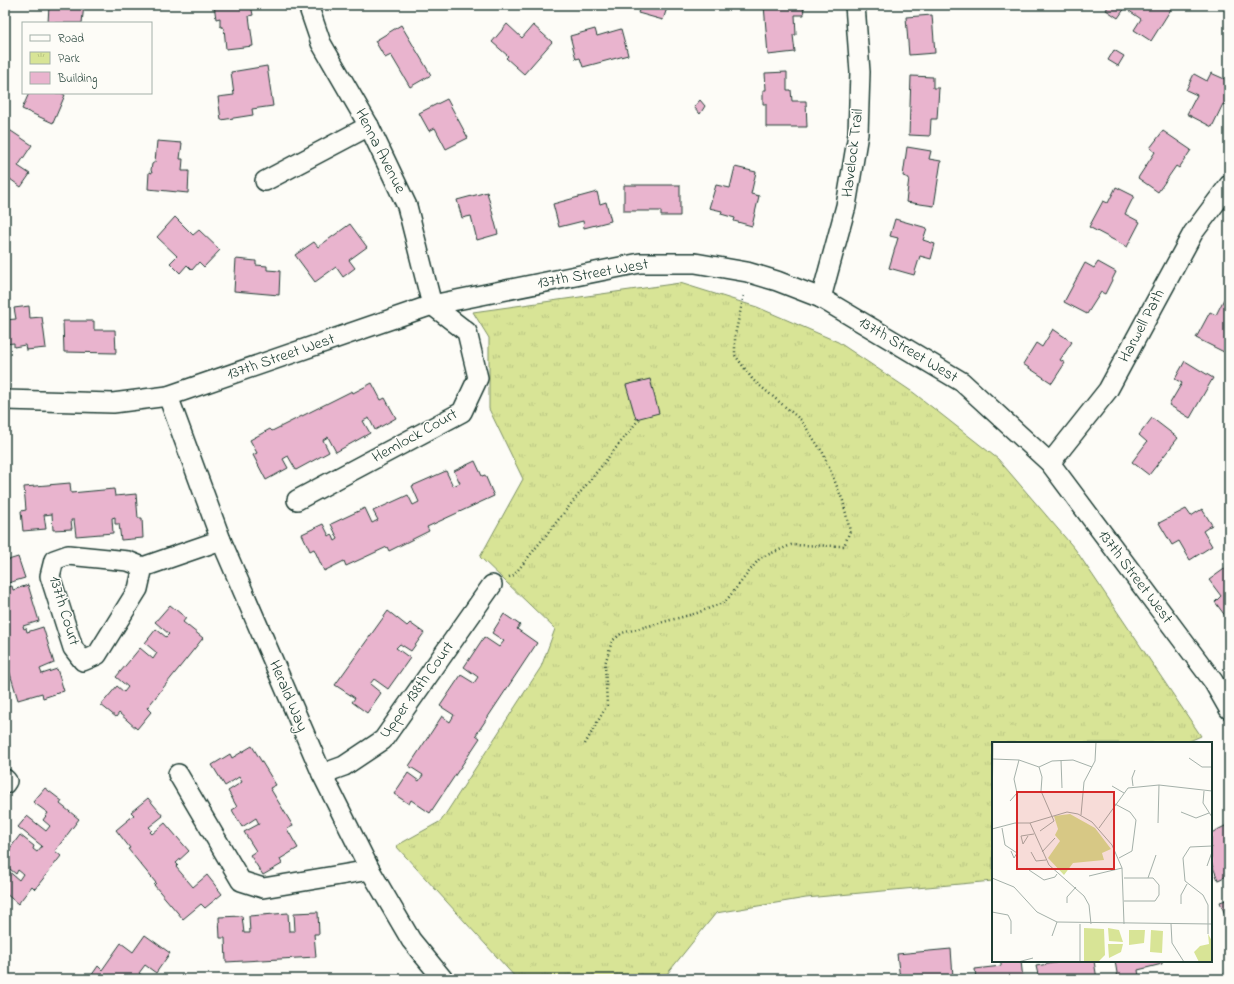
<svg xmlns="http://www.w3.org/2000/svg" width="1234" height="984" viewBox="0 0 1234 984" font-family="'Indie Flower',sans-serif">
<defs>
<pattern id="park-tufts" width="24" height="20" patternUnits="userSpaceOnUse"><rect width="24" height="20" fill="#d8e496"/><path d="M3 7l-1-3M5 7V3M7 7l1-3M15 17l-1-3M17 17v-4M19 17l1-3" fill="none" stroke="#b9c482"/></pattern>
</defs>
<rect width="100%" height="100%" fill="#fdfcf7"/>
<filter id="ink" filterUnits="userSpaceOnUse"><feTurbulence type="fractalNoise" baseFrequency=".025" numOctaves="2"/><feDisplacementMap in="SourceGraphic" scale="8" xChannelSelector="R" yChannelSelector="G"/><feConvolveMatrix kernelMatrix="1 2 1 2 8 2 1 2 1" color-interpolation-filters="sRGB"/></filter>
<g filter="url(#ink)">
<polygon fill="url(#park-tufts)" stroke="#7c9065" points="680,283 757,307 838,342 914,393 998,459 1075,549 1201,736 1185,743 993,743 993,881 806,898 716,913 663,979 517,979 396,846 441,821 541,667 555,629 480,557 523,479 489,409 489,338 473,312"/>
<g fill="#e9b4ce" stroke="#1f3d34">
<polygon points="49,5 84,5 82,23 48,23"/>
<polygon points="214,5 251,5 253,15 249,16 253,46 226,49 224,28 220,26 220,18 216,19"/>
<polygon points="641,5 668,5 663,20 638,13"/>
<polygon points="764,5 803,5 804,15 795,15 796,35 793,35 795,52 768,55"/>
<polygon points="1109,5 1171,5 1173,6 1151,41 1134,30 1141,19 1125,8 1118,18 1106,10"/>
<polygon points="932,15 935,53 909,55 906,17"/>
<polygon points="507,24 522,38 533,25 552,42 524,74 506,58 508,56 492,42"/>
<polygon points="401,25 431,75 410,87 391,55 385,58 375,41"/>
<polygon points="595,29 597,36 621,29 628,55 583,67 580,58 576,59 570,36"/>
<polygon points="1114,50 1124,56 1118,66 1108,60"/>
<polygon points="267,66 273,106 252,109 253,115 221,120 218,97 234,95 231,72"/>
<polygon points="787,72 787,90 791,90 792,101 806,101 807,127 766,127 766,104 763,104 763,90 766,90 765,73"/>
<polygon points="1211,73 1229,81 1229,107 1223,104 1212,127 1187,114 1197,95 1186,90 1194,74 1207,81"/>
<polygon points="911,76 933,77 933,88 939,88 937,119 931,119 930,136 909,135"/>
<polygon points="29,93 61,93 65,95 53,123 22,109"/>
<polygon points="447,99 468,138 446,149 435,128 429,131 419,113"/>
<polygon points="700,100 705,106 700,114 694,107"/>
<polygon points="5,127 32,145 18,166 30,174 21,187 10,179 5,186"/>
<polygon points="1163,131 1191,150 1179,168 1176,166 1158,192 1138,178 1155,152 1150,148"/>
<polygon points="157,141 182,143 180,159 183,159 182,171 189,171 188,193 148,189 149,172 152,173 151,170 152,164 155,162"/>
<polygon points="907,147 931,151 929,159 941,161 934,206 906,202 909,178 903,176"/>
<polygon points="735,167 756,172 751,194 759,196 752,226 734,221 735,218 721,214 722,211 709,208 716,185 730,188"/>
<polygon points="624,185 680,185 680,216 661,216 661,211 624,211"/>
<polygon points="1116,187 1134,196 1125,214 1140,222 1127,247 1089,227 1103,201 1108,203"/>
<polygon points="487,192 498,234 477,240 471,216 462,218 457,200"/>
<polygon points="597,192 600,204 606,202 611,221 584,228 583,221 559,227 553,204"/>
<polygon points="175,217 193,235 199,230 220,250 204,267 199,262 192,270 187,265 180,273 170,263 177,256 157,237"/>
<polygon points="895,219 927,228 923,240 935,244 931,259 920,256 914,275 889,268 898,238 890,236"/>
<polygon points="350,224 367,247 349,260 355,268 343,277 336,267 315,282 295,255 314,242 318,247"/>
<polygon points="236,259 256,261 256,265 267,266 267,270 280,271 279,295 234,291"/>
<polygon points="1098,262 1116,272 1105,294 1101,292 1087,314 1064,302 1085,263 1094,268"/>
<polygon points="1224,299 1229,302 1229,352 1228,354 1196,338 1210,312 1216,315"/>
<polygon points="29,306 30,318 42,317 46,348 26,350 25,345 14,347 14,343 5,344 5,320 16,319 14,308"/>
<polygon points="63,321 94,321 94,330 115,330 116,353 64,352"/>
<polygon points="1053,329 1072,342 1060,360 1065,363 1052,383 1023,364 1036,343 1042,347"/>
<polygon points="1185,361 1213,378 1190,418 1169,405 1182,383 1175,379"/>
<polygon points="650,379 659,413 636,419 626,385"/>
<polygon points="372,383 381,400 385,398 396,418 375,430 369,418 363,421 370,433 336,452 328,437 323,440 329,452 296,470 288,456 283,459 288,468 266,480 253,455 257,453 250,440 270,429 272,431 352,391 353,393"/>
<polygon points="1152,418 1178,438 1149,475 1132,462 1147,442 1139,435"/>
<polygon points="475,461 482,476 485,475 494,496 427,527 429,531 389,551 387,547 346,566 344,561 324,571 314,549 310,551 302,534 323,524 329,536 332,534 335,541 338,539 331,524 365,508 372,523 378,520 373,511 408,495 413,505 419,502 412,486 446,471 453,486 460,483 454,471"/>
<polygon points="70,483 71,493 114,489 115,496 136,494 138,518 142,518 143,538 121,540 119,524 115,524 115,517 112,518 113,533 76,536 74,520 71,520 72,529 53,530 52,514 44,515 46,529 23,531 21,511 26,510 24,487"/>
<polygon points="1186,509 1191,516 1202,509 1212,525 1203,531 1212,546 1190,560 1179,541 1172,545 1159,523"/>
<polygon points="18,557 25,578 8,583 9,587 12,586 13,590 28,585 39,621 23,626 24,629 26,628 27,632 43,627 54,663 40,669 42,674 57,669 64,691 43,698 42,693 18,700 5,657 5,561"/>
<polygon points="1227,567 1229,569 1229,621 1215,602 1221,596 1209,580"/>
<polygon points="170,605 186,618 183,622 203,638 147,708 151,712 137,729 119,713 116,717 101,705 117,686 124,692 128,687 116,677 140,648 153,659 157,653 145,643 156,629 166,637 169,634 155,622"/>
<polygon points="388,611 407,626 410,623 424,633 411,651 400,644 396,648 410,658 388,689 374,679 370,684 381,693 367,713 352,702 355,698 335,685"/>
<polygon points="504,614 520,625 517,629 537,643 476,735 480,738 430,813 411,800 409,804 394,794 408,773 419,781 423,775 409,766 442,716 450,722 454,715 440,706 461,675 474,683 478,677 464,667 484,637 499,647 504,641 492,633"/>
<polygon points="252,746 276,785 270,788 293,826 287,829 298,848 280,859 282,864 263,875 250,855 256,851 244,832 259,824 256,818 242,827 232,810 237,807 228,791 242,782 239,777 225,786 212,765 230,754 232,758"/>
<polygon points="45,788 62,801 60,804 79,819 55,851 61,856 35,889 32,886 18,904 5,893 5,873 7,870 19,880 23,874 18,870 16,874 5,865 5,855 20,835 34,846 33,849 37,852 42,846 18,827 27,816 46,831 50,826 43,820 48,813 33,802"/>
<polygon points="148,798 163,816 149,827 152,830 150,832 152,834 165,823 189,851 176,863 178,865 176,867 193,887 207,875 222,894 205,908 201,904 183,919 154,885 156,883 128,849 130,848 116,830 134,815 131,812"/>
<polygon points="1229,824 1229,875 1218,880 1211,862 1211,833"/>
<polygon points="1229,899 1229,935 1225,923 1228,922 1220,902"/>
<polygon points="318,912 319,934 314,934 316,957 226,962 225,938 220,938 219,917 242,916 244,933 250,933 249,916 288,913 289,931 295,931 294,913"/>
<polygon points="145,935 170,953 156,973 145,965 139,973 147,979 89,979 98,966 102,970 121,943 133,952"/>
<polygon points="951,949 953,977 931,979 900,979 897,954"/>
<polygon points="1001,961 1021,961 1023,979 976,979 975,969 1001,966"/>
<polygon points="1066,961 1094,961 1097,979 1039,979 1036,966"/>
<polygon points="1115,961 1162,961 1162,964 1138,970 1139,976 1118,979"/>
</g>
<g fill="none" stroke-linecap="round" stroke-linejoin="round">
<defs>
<g id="minor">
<polyline points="265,181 369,126"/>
<polyline points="821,298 846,206 858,134 860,72 855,5"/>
<polyline points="168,396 221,540 322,774 370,870 411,940 443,979"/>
<polyline points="5,400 113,403 168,396 432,305 640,263 695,263 747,272 777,281 821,298 962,382 1050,463 1213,681 1229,709"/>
<polyline points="1050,463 1108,390 1193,233 1229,185"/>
<polyline points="297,500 462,412 478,378 467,332 432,305 407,206 369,126 321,43 308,5"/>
<polyline points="143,567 138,589 97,655 83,661 73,648 50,576 54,560 68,555 128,561 143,567 221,540"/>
<polyline points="178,774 241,881 263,888 370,870"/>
<polyline points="322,774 344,766 383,740 492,585"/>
<polyline points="5,779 7,781 5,784"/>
</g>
</defs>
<use href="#minor" stroke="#1f3d34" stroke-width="22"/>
<g stroke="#1f3d34" stroke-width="2.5" stroke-dasharray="1 3" stroke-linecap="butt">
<polyline points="509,577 514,575 640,418"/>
<polyline points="585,744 607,705 605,664 612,641 622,633 697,613 725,602 760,558 791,545 844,546 850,531 843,501 823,453 801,420 753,380 735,355 735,335 744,295"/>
</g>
<use href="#minor" stroke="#fdfcf7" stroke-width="19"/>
</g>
</g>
<g text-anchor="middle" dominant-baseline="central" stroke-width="3" stroke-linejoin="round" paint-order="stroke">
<g font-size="16" fill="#1f3d34" stroke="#fdfcf7">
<text transform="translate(380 151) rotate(63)">Henna Avenue</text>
<text transform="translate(853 153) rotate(-83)">Havelock Trail</text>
<text transform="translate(593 274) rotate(-10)">137th Street West</text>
<text transform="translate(1142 326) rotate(-62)">Harwell Path</text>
<text transform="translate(908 350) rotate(31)">137th Street West</text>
<text transform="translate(281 357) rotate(-19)">137th Street West</text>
<text transform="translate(415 436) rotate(-29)">Hemlock Court</text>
<text transform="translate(1135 577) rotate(53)">137th Street West</text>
<text transform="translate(64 611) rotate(73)">137th Court</text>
<text transform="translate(417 690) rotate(-54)">Upper 138th Court</text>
<text transform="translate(288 696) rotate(67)">Herald Way</text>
</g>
</g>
<g transform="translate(992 742)">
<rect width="220" height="220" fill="#fdfcf7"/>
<path d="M 116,186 L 127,188 L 131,200 L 117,199 ZM 137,188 L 153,188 L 152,201 L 137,203 ZM 159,188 L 171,189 L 170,211 L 158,210 ZM 116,202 L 131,202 L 129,210 L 117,216 Z" fill="#d8e496"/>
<path d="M 92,186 L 112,187 L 113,213 L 106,220 L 92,220 Z" fill="#d8e496"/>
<path d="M 78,72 L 103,86 L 119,107 L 110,111 L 112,118 L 81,121 L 72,133 L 56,116 L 68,99 L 63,93 L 66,87 L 62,74 ZM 216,192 L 220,199 L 220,220 L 207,220 L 202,210 L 208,204 L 217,202 Z" fill="#d8e496"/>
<path fill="none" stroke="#a4b0a9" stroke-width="1" d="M 197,16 L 210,25 L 220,25M 1,17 L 27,18 L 47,25 L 60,19 L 81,18 L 100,25M 69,18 L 70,46M 47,25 L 50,35 L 49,49 L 62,79 L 48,89M 120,44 L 132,51M 141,44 L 140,36 L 143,28M 212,49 L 211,61 L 220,75M 18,59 L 25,51 L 22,37 L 27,18M 123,62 L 138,70 L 144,78 L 140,109 L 127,116M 189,70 L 204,76 L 217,71M 0,72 L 1,0M 89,73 L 92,40 L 103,19 L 104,0M 38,81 L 57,123 L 92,154 L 97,163 L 99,182M 166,81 L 167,43M 10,86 L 13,103 L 25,111 L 22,116 L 19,109M 107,86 L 136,46 L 167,43 L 220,49M 0,87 L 23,81 L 38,81 L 75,70 L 86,72 L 100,80 L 120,103 L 130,126 L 132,182M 36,94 L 31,102 L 29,94 L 42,92M 39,110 L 44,119 L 54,118M 50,110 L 63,96M 215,124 L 220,110M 37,128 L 52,138 L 63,135 L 65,132M 97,134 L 130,126M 0,136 L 22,145 L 45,170 L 65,180 L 220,182M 132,136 L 161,136 L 167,143 L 167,153 L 163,159 L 132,159M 156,136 L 164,113M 75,161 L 75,155 L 84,145M 189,162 L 189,153 L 195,142M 0,170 L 16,173 L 19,179 L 19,192M 88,182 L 88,220M 179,182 L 180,201 L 192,220M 216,192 L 216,163 L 211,153 L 193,139 L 191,116 L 198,105 L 220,104M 60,194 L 65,180M 26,220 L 41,216"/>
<path fill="#d62828" fill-opacity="0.15" stroke="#d62828" stroke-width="2" d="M 25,50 L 122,50 L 122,127 L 25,127 Z"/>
<rect width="220" height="220" fill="none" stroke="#1f3d34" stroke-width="2"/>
</g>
<rect width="1234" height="984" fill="none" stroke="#fdfcf7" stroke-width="20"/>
<rect x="10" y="10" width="1214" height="964" fill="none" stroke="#1f3d34" stroke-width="1.5" filter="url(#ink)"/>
<rect x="22" y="22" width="130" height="72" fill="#fdfcf7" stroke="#a4b0a9"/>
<rect x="30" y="35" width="20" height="6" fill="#fdfcf7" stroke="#a4b0a9"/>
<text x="58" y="42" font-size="12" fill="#1f3d34">Road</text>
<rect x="30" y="52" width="20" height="12" fill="url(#park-tufts)" stroke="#a4b0a9"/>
<text x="58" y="62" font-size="12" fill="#1f3d34">Park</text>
<rect x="30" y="72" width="20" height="12" fill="#e9b4ce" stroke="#a4b0a9"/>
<text x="58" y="82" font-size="12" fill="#1f3d34">Building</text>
</svg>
